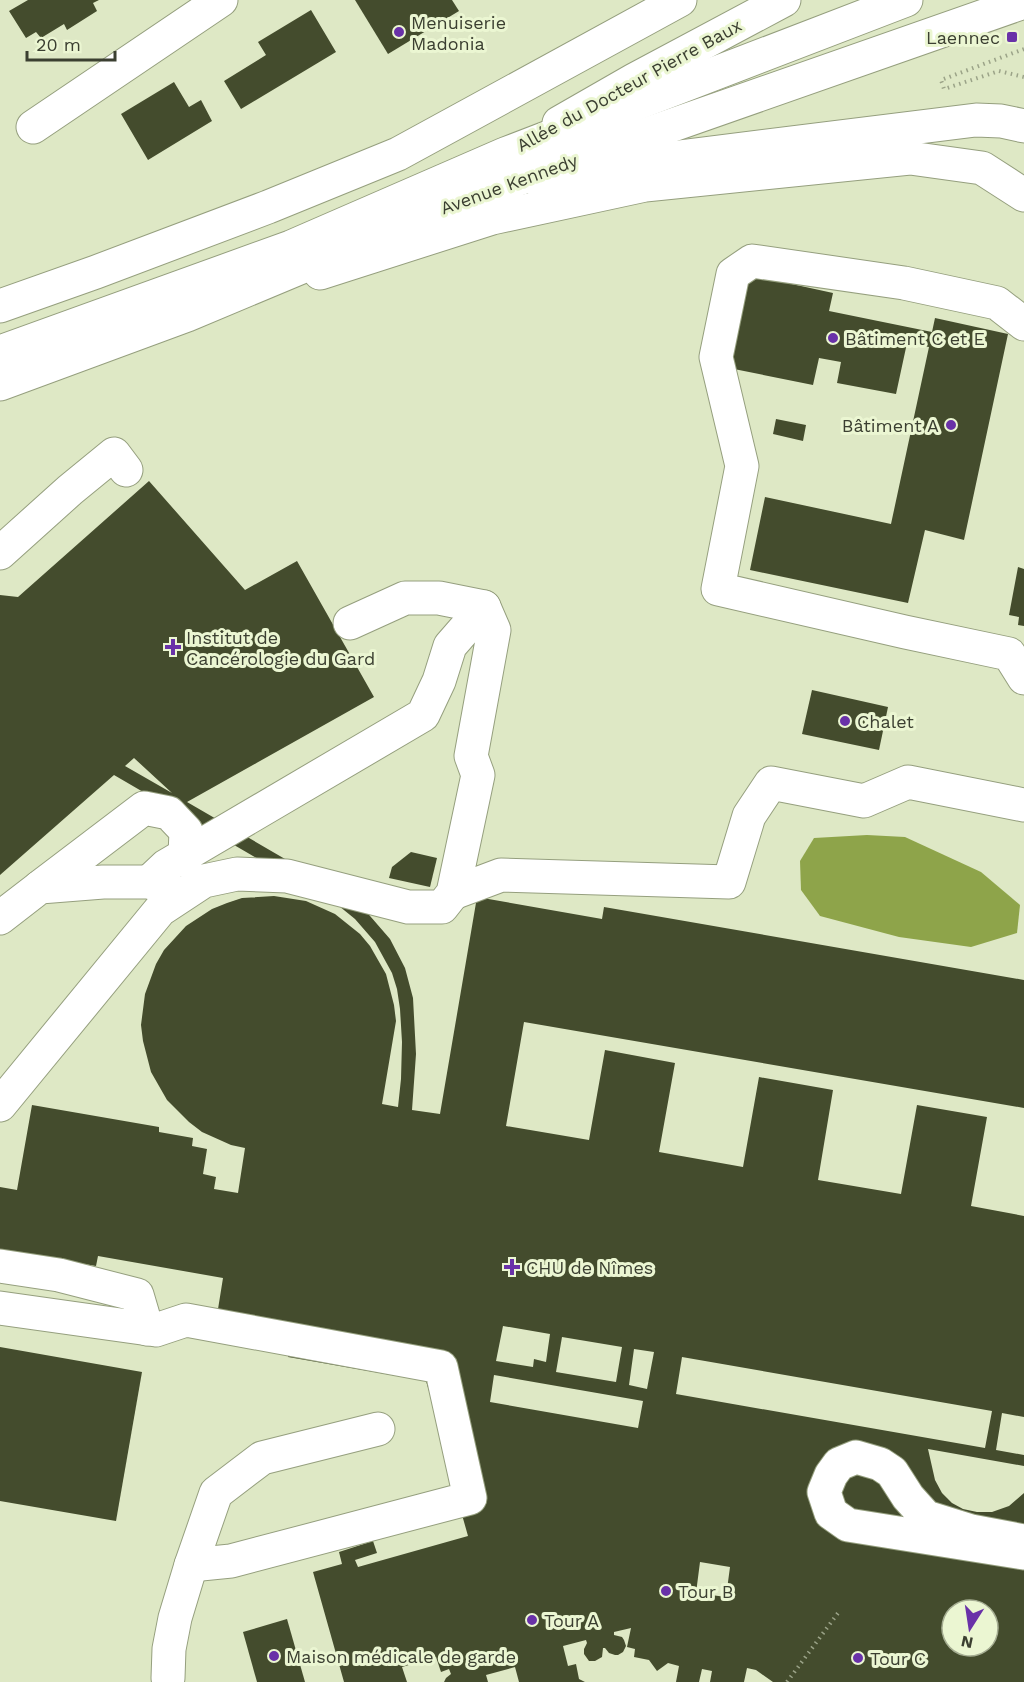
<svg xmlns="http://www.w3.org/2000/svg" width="1024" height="1682" viewBox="0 0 1024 1682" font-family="'Work Sans',sans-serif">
<rect width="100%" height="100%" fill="#dee8c5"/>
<polygon fill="#8ea44a" points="867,835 905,837 981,872 1020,905 1017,933 971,947 899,937 820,916 801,890 800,861 814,838"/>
<g fill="#444c2d" fill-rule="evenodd">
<polygon points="28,0 99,0 93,3 97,11 67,30 64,24 41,38 36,32 26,38 9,11"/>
<polygon points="355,0 452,0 459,11 388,54"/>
<polygon points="311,10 336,52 241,109 224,81 266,55 258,42"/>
<polygon points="174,82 189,107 201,100 212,121 148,160 121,114"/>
<polygon points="750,275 833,293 829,311 932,332 935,318 1008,334 964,540 925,530 908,603 750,570 765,497 891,524 929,347 907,343 896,394 837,383 841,362 819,358 813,385 729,368"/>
<polygon points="776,419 806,425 803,441 773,434"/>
<path d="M 149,481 L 245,590 L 297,561 L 374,697 L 187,802 L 347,895 L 364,909 L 390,939 L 405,968 L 413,998 L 416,1054 L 412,1110 L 440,1114 L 477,897 L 602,919 L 604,907 L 1024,980 L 1024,1108 L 524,1022 L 506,1126 L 589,1140 L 605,1050 L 675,1063 L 659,1152 L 743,1167 L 759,1077 L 833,1090 L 818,1180 L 901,1194 L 917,1105 L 987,1117 L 971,1206 L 1024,1216 L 1024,1417 L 1002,1413 L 996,1450 L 1024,1455 L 1024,1466 L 928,1449 L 935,1480 L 942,1493 L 952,1503 L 963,1509 L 977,1512 L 992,1512 L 1009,1506 L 1024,1493 L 1024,1682 L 773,1682 L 756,1670 L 747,1668 L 744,1682 L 710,1682 L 712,1671 L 702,1669 L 699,1682 L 676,1682 L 679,1666 L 668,1663 L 657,1671 L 649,1660 L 634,1657 L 635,1649 L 627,1647 L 631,1628 L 614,1632 L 614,1635 L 622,1637 L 624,1640 L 626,1646 L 623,1652 L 618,1655 L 615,1655 L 609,1653 L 605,1648 L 603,1648 L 602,1657 L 595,1661 L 589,1661 L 584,1654 L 584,1649 L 587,1643 L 586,1640 L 563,1646 L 568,1666 L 576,1664 L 579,1679 L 585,1682 L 519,1682 L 515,1667 L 486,1675 L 488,1682 L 444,1682 L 446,1678 L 451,1674 L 449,1669 L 441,1672 L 436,1657 L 402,1667 L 407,1682 L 344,1682 L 313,1572 L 342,1564 L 339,1552 L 373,1541 L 377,1553 L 355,1560 L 358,1567 L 468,1536 L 444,1451 L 447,1451 L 426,1381 L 288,1357 L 291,1346 L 214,1334 L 223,1278 L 98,1256 L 96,1266 L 0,1250 L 0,1187 L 17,1190 L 32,1105 L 159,1127 L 159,1132 L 193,1138 L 192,1146 L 207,1149 L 203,1174 L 216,1177 L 214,1189 L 238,1193 L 245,1148 L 231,1145 L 202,1132 L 189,1122 L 167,1100 L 151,1072 L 143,1041 L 141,1025 L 145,994 L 156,964 L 164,950 L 186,926 L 212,909 L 227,903 L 242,898 L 274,896 L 306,901 L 335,914 L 360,934 L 370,946 L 386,974 L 394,1005 L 396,1021 L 382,1104 L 398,1107 L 401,1079 L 402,1042 L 400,1009 L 397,989 L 392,973 L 375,942 L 355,919 L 339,906 L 114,775 L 0,875 L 0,595 L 18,597 ZM 134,758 L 172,793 L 125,766 ZM 503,1326 L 550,1334 L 546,1362 L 534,1359 L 533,1367 L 496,1361 ZM 562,1337 L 622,1347 L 616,1382 L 556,1372 ZM 634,1349 L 654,1352 L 647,1389 L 629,1385 ZM 682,1357 L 992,1411 L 985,1448 L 676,1394 ZM 494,1375 L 643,1401 L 638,1428 L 490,1402 ZM 700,1562 L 730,1567 L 726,1597 L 696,1593 ZM 952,1610 L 988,1610 L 988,1646 L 952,1646 Z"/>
<polygon points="1018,567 1024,569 1024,626 1018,625 1019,617 1009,615"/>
<polygon points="812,690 888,707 879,750 802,734"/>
<polygon points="411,852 437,858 430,887 389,878 392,867"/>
<polygon points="0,1347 142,1372 116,1521 0,1501"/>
<polygon points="287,1619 305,1682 257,1682 243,1632"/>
</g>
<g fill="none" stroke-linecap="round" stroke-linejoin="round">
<defs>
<g id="minor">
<polyline points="559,123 634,80 784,0"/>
<polyline points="33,127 221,0"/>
<polyline points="540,182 647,161 976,120 1001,121 1024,126"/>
<polyline points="320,273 492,218 645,185 910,158 982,168 1024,195"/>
<polyline points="0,306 96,272 268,207 398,154 680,0"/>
<polyline points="1024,324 997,303 904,283 752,261 733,274 716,357 742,466 718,589 905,632 1009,654 1024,678"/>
<polyline points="0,553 70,490 114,454 126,470"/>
<polyline points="350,623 405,598 439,598 484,607"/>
<polyline points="40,887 144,808 169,813 186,831 185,855"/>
<polyline points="453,893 501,875 729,882 749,816 771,783 864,801 908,782 1024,805"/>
<polyline points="0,918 40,887 103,882 149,882 169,889"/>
<polyline points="0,1105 160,910 204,881 237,874 287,876 408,907 442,907 453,893 478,775 471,756 494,630 484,607 450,646 439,681 423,715 166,866 149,882"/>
<polyline points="0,1266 59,1275 137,1295 147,1329"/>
<polyline points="0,1308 156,1330 186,1320 441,1367 470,1498 231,1561 191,1565"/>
<polyline points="1024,1541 971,1531 926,1517 908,1497 892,1472 880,1464 856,1457 839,1464 831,1475 824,1492 831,1513 848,1525 1024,1553"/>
<polyline points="168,1678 169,1649 175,1618 191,1565 216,1493 262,1458 378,1429"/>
</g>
<g id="major">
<polyline points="0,352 291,247 505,154 906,0"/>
<polyline points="0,384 187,315 476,194 1024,2"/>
</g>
</defs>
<use href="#minor" stroke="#959f7e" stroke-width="35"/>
<use href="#major" stroke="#959f7e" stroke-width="35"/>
<g stroke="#9ba388" stroke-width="4" stroke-dasharray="1.5 4.5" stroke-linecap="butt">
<polyline points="1024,49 941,80 944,89 999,71 1024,77"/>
<polyline points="787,1682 838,1613"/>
</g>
<use href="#minor" stroke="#fff" stroke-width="33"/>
<use href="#major" stroke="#fff" stroke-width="33"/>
</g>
<g fill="#6931a8" stroke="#ebf6d2" stroke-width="2">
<circle cx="399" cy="32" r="6"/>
<rect x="1006" y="31" width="12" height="12" rx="3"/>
<circle cx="833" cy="338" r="6"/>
<circle cx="951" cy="425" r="6"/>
<path d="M170 638h6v6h6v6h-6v6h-6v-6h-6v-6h6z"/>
<circle cx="845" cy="721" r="6"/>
<path d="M509 1258h6v6h6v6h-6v6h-6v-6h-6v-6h6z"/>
<circle cx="666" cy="1591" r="6"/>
<circle cx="532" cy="1620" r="6"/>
<circle cx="274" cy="1656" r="6"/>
<circle cx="858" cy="1658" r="6"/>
</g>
<g text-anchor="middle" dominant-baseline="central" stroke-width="6" stroke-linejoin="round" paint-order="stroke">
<g font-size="18" fill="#3b3f31" stroke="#ebf6d2" text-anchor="start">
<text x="411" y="22">Menuiserie<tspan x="411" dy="21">Madonia</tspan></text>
<text x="1000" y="37" text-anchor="end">Laennec</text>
<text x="845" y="338">Bâtiment C et E</text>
<text x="939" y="425" text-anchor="end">Bâtiment A</text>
<text x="186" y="637">Institut de<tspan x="186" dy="21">Cancérologie du Gard</tspan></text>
<text x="857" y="721">Chalet</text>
<text x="526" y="1267">CHU de Nîmes</text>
<text x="678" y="1591">Tour B</text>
<text x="544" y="1620">Tour A</text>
<text x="286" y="1656">Maison médicale de garde</text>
<text x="870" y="1658">Tour C</text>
</g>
<g font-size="18" fill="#3b3f31" stroke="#ebf6d2">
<text transform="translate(629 85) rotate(-29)">Allée du Docteur Pierre Baux</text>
<text transform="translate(509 184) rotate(-20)">Avenue Kennedy</text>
</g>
</g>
<g transform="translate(970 1628) rotate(192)"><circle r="28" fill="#ebf6d2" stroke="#a5ad92" stroke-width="1.5"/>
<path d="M0-4.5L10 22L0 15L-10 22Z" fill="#6931a8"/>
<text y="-9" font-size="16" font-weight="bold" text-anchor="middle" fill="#3b3f31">N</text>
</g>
<path d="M27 51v9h88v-9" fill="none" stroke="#3b3f31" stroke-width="3"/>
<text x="36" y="51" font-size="18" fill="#3b3f31" stroke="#ebf6d2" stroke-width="4.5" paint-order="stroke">20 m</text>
</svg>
